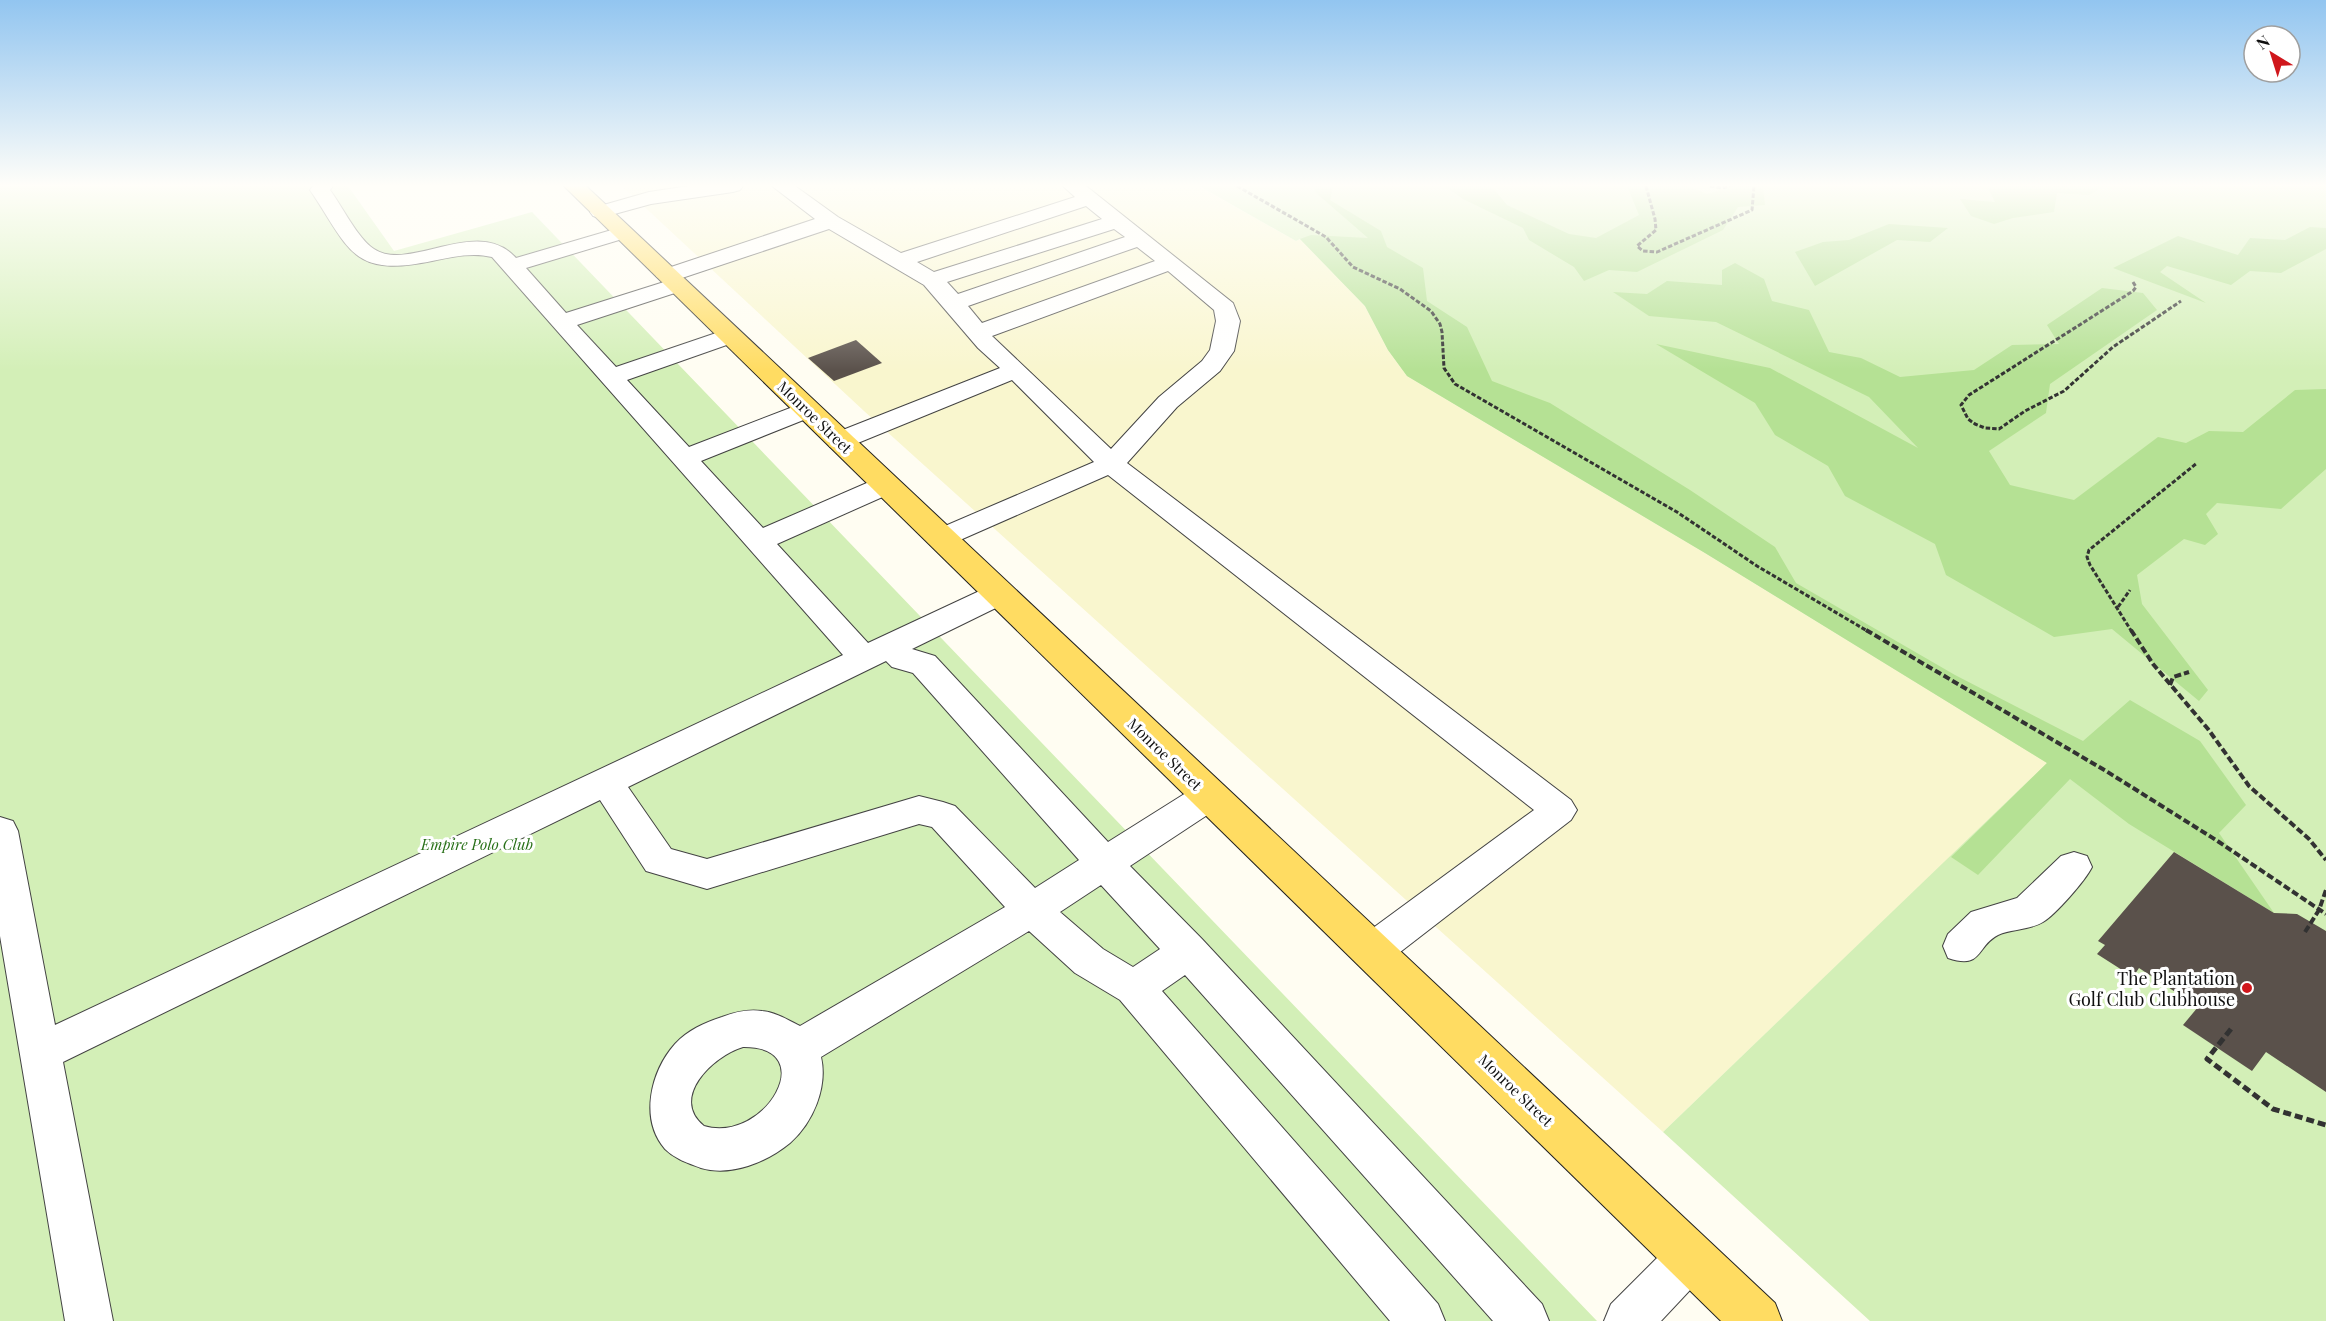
<svg xmlns="http://www.w3.org/2000/svg" width="2326" height="1321" viewBox="0 0 2326 1321" font-family="'Playfair Display',serif">
<rect width="100%" height="100%" fill="#fffdf2"/>
<polygon fill="#f9f6ce" points="622,186 1198,186 1296,241 1300,239 1365,306 1388,350 1407,376 1705,553 2048,763 1663,1132 864,411"/>
<g fill="#d3efb7">
<polygon points="0,186 348,186 394,251 532,212 1597,1321 0,1321"/>
<polygon points="1199,186 2326,186 2326,1321 1870,1321 1663,1132 2047,763 1705,553 1407,376 1388,350 1365,306 1300,239 1296,241"/>
</g>
<g fill="#b5e194">
<polygon points="1314,186 1333,187 1330,200 1381,231 1387,247 1423,268 1427,301 1467,327 1492,381 1550,403 1690,490 1775,547 1796,583 1955,675 2083,741 2130,700 2200,741 2246,805 2219,833 2274,913 2129,824 2070,779 1978,875 1951,857 2047,763 1705,553 1407,376 1388,350 1365,306 1300,239 1311,235 1368,238 1315,192"/>
<polygon points="1445,186 1485,186 1494,189 1507,205 1569,234 1596,238 1639,215 1627,186 1688,186 1707,194 1724,189 1718,186 1763,186 1765,205 1738,207 1723,230 1637,272 1609,270 1584,281 1574,267 1529,240 1523,228 1463,199"/>
<polygon points="2003,186 2104,186 2089,195 2057,193 2054,212 2013,218 1994,224 1971,216 1960,199 1995,202 1988,188"/>
<polygon points="1889,224 1948,228 1930,242 1897,240 1815,286 1795,252 1823,242 1849,240"/>
<polygon points="2310,227 2326,228 2326,249 2281,273 2250,271 2231,285 2167,266 2160,272 2206,303 2113,268 2178,236 2238,255 2250,238 2285,240"/>
<polygon points="1735,263 1764,279 1772,301 1809,310 1829,352 1861,358 1900,377 1974,370 2012,345 2059,344 2047,325 2102,288 2143,293 2157,310 2050,384 2046,413 1989,451 2010,485 2074,500 2158,437 2186,443 2209,431 2243,432 2295,390 2326,389 2326,469 2281,509 2217,503 2206,514 2218,534 2205,545 2184,539 2137,575 2142,604 2208,690 2199,701 2112,629 2054,637 1946,575 1935,544 1845,496 1828,466 1775,435 1755,403 1656,344 1770,368 1918,448 1869,397 1716,322 1649,316 1613,292 1647,294 1667,281 1722,285 1722,270"/>
</g>
<g fill="#5a514b">
<polygon points="856,340 882,363 834,381 808,358"/>
<polygon points="2174,852 2274,913 2297,914 2326,931 2326,1092 2266,1052 2252,1071 2183,1025 2198,1007 2139,968 2133,977 2097,954 2105,945 2098,941"/>
</g>
<g fill="none" stroke-linecap="round" stroke-linejoin="round">
<defs>
<g id="minor">
<path d="M 313,186 L 333,186 L 330,190 C 342,206 358,239 374,249 C 410,273 477,215 516,258 L 615,229 L 622,227 L 629,229 L 632,233 L 629,237 L 526,268 L 566,313 L 664,282 L 656,276 L 659,271 L 815,219 L 772,186 L 795,186 L 838,217 L 901,253 L 1075,197 L 1063,186 L 1086,186 L 1233,303 L 1240,321 L 1234,351 L 1220,371 L 1177,407 L 1127,463 L 1571,800 L 1577,810 L 1571,820 L 1386,963 L 1372,968 L 1358,963 L 1353,951 L 1358,939 L 1534,810 L 1108,475 L 951,544 L 941,547 L 931,544 L 927,538 L 931,532 L 1094,462 L 1012,380 L 848,447 L 839,449 L 830,447 L 826,441 L 830,435 L 1000,368 L 978,348 L 924,285 L 829,229 L 679,279 L 684,280 L 687,285 L 684,290 L 577,325 L 616,367 L 722,331 L 730,329 L 738,331 L 742,336 L 738,341 L 627,380 L 689,447 L 798,405 L 807,402 L 816,405 L 820,410 L 816,415 L 701,461 L 763,528 L 876,479 L 886,477 L 896,479 L 900,485 L 896,491 L 777,544 L 868,643 L 988,587 L 999,584 L 1010,587 L 1014,594 L 1010,601 L 912,649 L 935,656 L 1108,842 L 1197,786 L 1209,782 L 1221,786 L 1226,796 L 1221,806 L 1130,866 L 1202,939 L 1542,1304 L 1549,1321 L 1493,1321 L 1185,975 L 1162,991 L 1438,1304 L 1445,1321 L 1390,1321 L 1120,1000 L 1075,973 L 1029,931 L 821,1057 C 828,1087 813,1123 790,1143 C 767,1162 731,1177 701,1168 C 688,1163 675,1159 665,1149 C 639,1119 651,1071 675,1044 C 688,1030 704,1023 722,1017 C 735,1012 748,1009 762,1011 C 775,1012 788,1020 800,1026 L 1005,907 L 932,827 L 919,824 L 707,889 L 646,871 L 600,800 L 63,1062 L 113,1321 L 65,1321 L 0,936 L 0,817 L 13,821 L 18,831 L 55,1025 L 843,655 L 492,257 C 472,252 452,257 432,261 C 351,278 350,249 310,190 ZM 1086,206 L 1102,219 L 934,272 L 917,262 ZM 1114,229 L 1125,237 L 958,294 L 947,282 ZM 1137,247 L 1155,261 L 982,323 L 968,306 ZM 1168,271 L 1214,310 L 1216,321 L 1210,350 L 1202,361 L 1159,397 L 1111,449 L 992,336 ZM 886,661 L 892,667 L 913,673 L 1079,860 L 1035,888 L 955,806 L 943,802 L 919,796 L 707,859 L 671,849 L 628,787 ZM 1101,885 L 1160,949 L 1133,967 L 1103,949 L 1060,912 ZM 743,1047 C 822,1046 765,1144 704,1126 C 669,1098 713,1056 743,1047 Z"/>
<polygon points="689,186 743,186 740,190 733,192 651,204 600,218 593,216 590,212 593,208 649,192"/>
<path d="M 2074,852 L 2087,856 L 2092,867 C 2085,881 2056,914 2043,922 C 2030,930 2012,929 1998,935 C 1976,946 1983,970 1948,958 L 1943,946 L 1948,934 L 1971,912 L 2017,898 L 2061,856 Z"/>
<polygon points="1690,1234 1706,1241 1713,1257 1706,1273 1661,1321 1604,1321 1611,1304 1674,1241"/>
</g>
<polygon id="major" points="564,186 586,186 1775,1303 1782,1321 1721,1321"/>
</defs>
<use href="#minor" stroke="#434343" stroke-width="2"/>
<use href="#major" stroke="#212121" stroke-width="2"/>
<g stroke="#323232" stroke-width="3" stroke-dasharray="4.5 2" stroke-linecap="butt">
<polyline points="1237,186 1326,237 1353,267 1400,289 1431,311 1440,324 1442,332 1444,368 1455,384 1677,512 1757,566 1869,632"/>
<polyline points="1646,186 1655,219 1656,230 1637,246 1643,251 1657,252 1752,210 1754,186"/>
<polyline points="1710,186 1722,188 1730,186"/>
<polyline points="2133,282 2136,287 2133,291 1969,395 1961,405 1968,419 1975,424 1985,428 1999,429 2025,411 2064,391 2113,347 2181,301"/>
<polyline points="2118,607 2130,590"/>
<polyline points="2132,632 2090,565 2087,557 2089,550 2197,463"/>
</g>
<g stroke="#323232" stroke-width="4" stroke-dasharray="7 3" stroke-linecap="butt">
<polyline points="1866,630 2106,771 2216,840 2326,914"/>
<polyline points="2131,630 2153,664 2208,729 2249,786 2309,839 2326,860"/>
<polyline points="2170,685 2173,677 2189,672"/>
<polyline points="2305,932 2319,910 2326,890"/>
</g>
<polyline stroke="#323232" stroke-width="5" stroke-dasharray="8 4" stroke-linecap="butt" points="2231,1029 2207,1059 2273,1109 2326,1125"/>
<use href="#minor" fill="#fff" fill-rule="evenodd"/>
<use href="#major" fill="#ffdc62" fill-rule="evenodd"/>
</g>
<linearGradient id="sky" x2="0" y2="1"><stop stop-color="#92c5f0"/><stop offset="0.5" stop-color="#fffef9"/><stop offset="1" stop-color="#fffef9" stop-opacity="0"/></linearGradient>
<rect width="2326" height="371" fill="url(#sky)"/>
<circle fill="#d0171c" stroke="#fff" stroke-width="2" cx="2247" cy="988" r="6"/>
<g text-anchor="middle" dominant-baseline="central" stroke-width="6" stroke-linejoin="round" paint-order="stroke">
<g font-size="15" fill="#101010" stroke="#fff">
<text transform="translate(815 417) rotate(44)">Monroe Street</text>
<text transform="translate(1165 754) rotate(44)">Monroe Street</text>
<text transform="translate(1516 1090) rotate(44)">Monroe Street</text>
</g>
<g font-size="15" font-style="italic" fill="#287018" stroke="#fff">
<text x="477" y="844">Empire Polo Club</text>
</g>
<g font-size="18" fill="#101010" stroke="#fff" text-anchor="end">
<text x="2235" y="978">The Plantation<tspan x="2235" dy="21">Golf Club Clubhouse</tspan></text>
</g>
</g>
<g transform="translate(2272 54) rotate(322)"><circle r="28" fill="#ffffff" stroke="#9f9f9f" stroke-width="1.5"/>
<path d="M0-4.5L10 22L0 15L-10 22Z" fill="#d0171c"/>
<text y="-9" font-size="16" font-weight="bold" text-anchor="middle" fill="#101010">N</text>
</g>
</svg>
